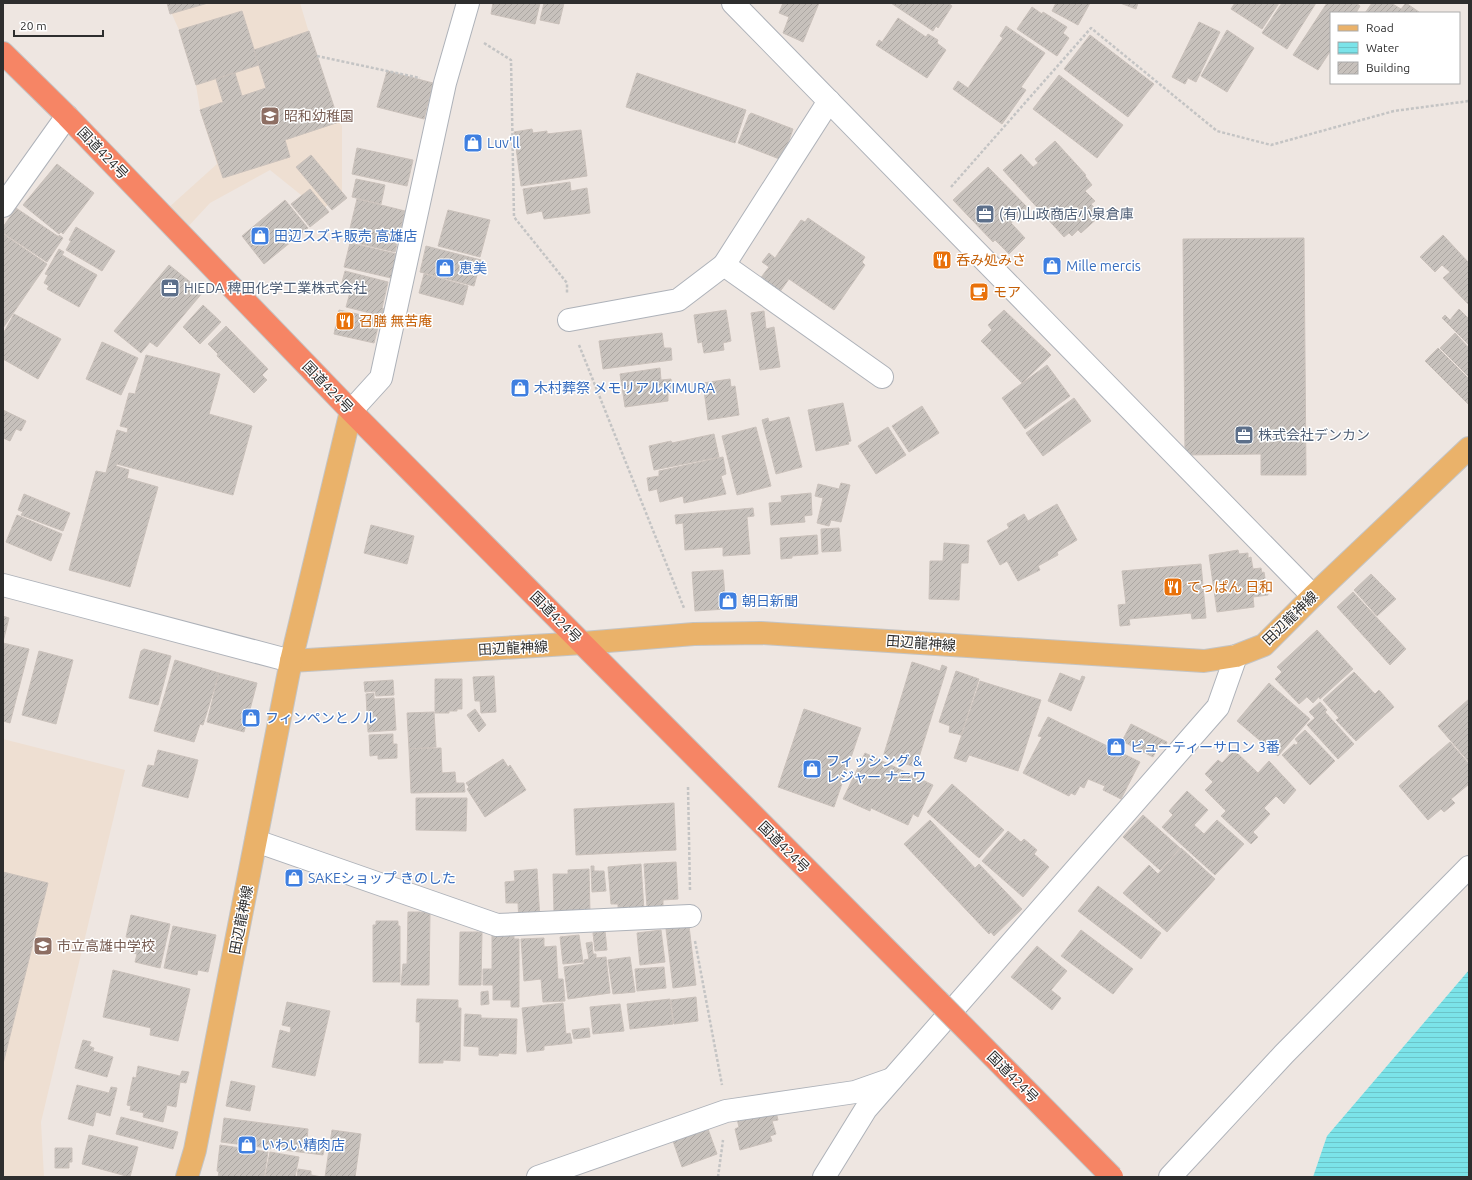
<svg xmlns="http://www.w3.org/2000/svg" width="1472" height="1180" viewBox="0 0 1472 1180" font-family="Ubuntu,'Noto Sans JP',sans-serif">
<defs>
<pattern id="water-rules" width="6" height="5" patternUnits="userSpaceOnUse"><rect width="6" height="5" fill="#7be3e9"/><path d="M0 2.5h6" fill="none" stroke="#6bc3c8"/></pattern>
<pattern id="building-hatch" width="6" height="6" patternUnits="userSpaceOnUse"><rect width="6" height="6" fill="#c7c1bc"/><path d="M-1 1l2-2M0 6l6-6M5 7l2-2" fill="none" stroke="#aba6a2"/></pattern>
</defs>
<rect width="100%" height="100%" fill="#eee6e1"/>
<g fill="#eedfd2">
<polygon points="167,3 300,3 322,76 339,122 342,126 342,192 321,211 270,170 210,203 184,231 167,209 217,164 200,110 196,85 179,30"/>
<polygon points="3,739 125,770 41,1122 44,1177 3,1177"/>
</g>
<polygon fill="url(#water-rules)" points="1469,970 1469,1177 1313,1177 1327,1136"/>
<g fill="url(#building-hatch)" stroke="#cac1bb">
<polygon points="167,3 208,3 170,14"/>
<polygon points="493,3 540,3 535,24 491,14"/>
<polygon points="544,3 564,3 559,24 540,20"/>
<polygon points="783,3 819,3 803,42 783,33 789,17 779,13"/>
<polygon points="891,3 948,3 952,6 938,28 936,26 933,31"/>
<polygon points="1056,3 1090,3 1078,25 1052,11"/>
<polygon points="1120,3 1138,3 1136,9"/>
<polygon points="1235,3 1279,3 1262,29 1231,9"/>
<polygon points="1282,3 1316,3 1287,49 1262,33"/>
<polygon points="1327,3 1356,3 1360,6 1356,13 1331,13 1331,50 1318,70 1293,55"/>
<polygon points="1372,3 1391,3 1401,9 1406,3 1419,12 1418,13 1365,13"/>
<polygon points="1032,7 1042,14 1043,12 1067,27 1063,33 1069,38 1057,56 1017,29"/>
<polygon points="242,11 259,65 196,85 179,30"/>
<polygon points="898,18 926,37 928,34 938,40 937,43 946,50 927,78 876,45 879,40 882,42"/>
<polygon points="1199,22 1220,32 1196,82 1188,78 1185,84 1172,77"/>
<polygon points="1006,26 1045,53 1021,87 1026,90 1002,124 953,89 958,81 968,88 1003,38 1000,36"/>
<polygon points="1227,30 1254,48 1227,92 1201,76"/>
<polygon points="309,31 339,122 285,140 290,157 223,178 200,110 223,102 216,79 235,73 242,96 266,88 254,50"/>
<polygon points="1090,35 1154,84 1128,117 1064,69"/>
<polygon points="387,71 433,83 424,119 377,107"/>
<polygon points="637,73 746,110 735,143 626,107"/>
<polygon points="1059,75 1123,125 1097,158 1033,109"/>
<polygon points="751,113 793,129 782,160 738,143 749,115"/>
<polygon points="532,129 533,133 547,131 547,134 581,130 587,176 521,186 514,132"/>
<polygon points="1055,141 1086,175 1085,176 1092,185 1085,191 1095,201 1091,204 1101,215 1081,233 1078,230 1072,236 1069,233 1064,237 1003,170 1021,154 1033,167 1038,163 1035,159"/>
<polygon points="357,148 413,160 407,186 352,174"/>
<polygon points="311,155 347,198 332,210 296,167"/>
<polygon points="57,164 94,193 63,234 61,232 59,234 23,205"/>
<polygon points="988,167 1028,208 1011,223 1025,238 1009,254 995,240 993,242 953,200"/>
<polygon points="356,179 385,185 381,204 352,197"/>
<polygon points="570,182 571,191 587,188 590,213 544,219 542,211 527,214 523,189"/>
<polygon points="310,189 329,212 310,227 291,204"/>
<polygon points="357,199 405,211 395,252 347,241"/>
<polygon points="285,200 308,228 264,264 242,236"/>
<polygon points="16,208 59,237 59,235 63,238 47,262 3,233 3,227"/>
<polygon points="448,210 490,220 480,257 438,246"/>
<polygon points="808,218 865,257 862,262 865,265 834,310 789,279 779,293 759,280 769,267 762,262 769,253 775,258 801,220 805,222"/>
<polygon points="76,227 115,251 102,271 66,250 71,241 69,240"/>
<polygon points="3,234 47,264 3,328"/>
<polygon points="1443,235 1469,263 1469,305 1443,278 1450,272 1442,265 1435,272 1420,257"/>
<polygon points="1304,238 1306,475 1261,475 1261,454 1185,455 1183,239"/>
<polygon points="350,243 397,254 391,278 344,267"/>
<polygon points="426,246 481,260 474,286 420,272"/>
<polygon points="59,249 64,252 62,255 97,275 79,307 47,289 49,286 44,283 48,275 45,274"/>
<polygon points="169,265 203,292 157,347 150,342 141,353 114,331"/>
<polygon points="345,271 388,282 382,308 384,309 382,316 346,307 351,289 341,286"/>
<polygon points="424,274 468,286 463,305 419,293"/>
<polygon points="203,305 221,322 200,344 183,327"/>
<polygon points="1459,309 1469,319 1469,345 1442,318 1445,315 1450,320"/>
<polygon points="339,310 380,319 374,343 334,334"/>
<polygon points="726,310 731,341 723,343 724,350 704,353 702,342 698,343 694,315"/>
<polygon points="1004,310 1051,355 1022,383 981,341 992,330 988,325"/>
<polygon points="764,311 766,329 774,327 780,367 760,370 751,313"/>
<polygon points="14,314 61,339 38,379 3,359 3,334"/>
<polygon points="226,326 268,369 262,375 267,380 254,393 217,356 218,354 208,344"/>
<polygon points="662,333 664,348 671,348 672,360 603,369 599,341"/>
<polygon points="1455,333 1469,348 1469,377 1440,348"/>
<polygon points="102,342 138,358 121,395 86,379"/>
<polygon points="1438,348 1469,379 1469,405 1425,361"/>
<polygon points="146,355 220,374 209,414 252,426 233,495 117,464 116,466 129,470 127,478 158,487 130,587 69,570 96,471 106,473 117,430 127,433 128,428 120,426 129,393 135,394"/>
<polygon points="1047,365 1070,396 1025,429 1002,398"/>
<polygon points="660,368 661,380 671,379 672,393 668,393 668,401 625,407 620,374"/>
<polygon points="730,379 731,387 735,386 739,415 708,420 703,383"/>
<polygon points="1074,398 1091,421 1043,456 1026,433"/>
<polygon points="843,403 851,441 848,442 849,444 816,451 808,410"/>
<polygon points="922,406 939,433 909,452 892,426"/>
<polygon points="3,410 26,421 21,431 16,429 10,441 3,438"/>
<polygon points="789,417 802,467 776,474 762,420 768,418 769,422"/>
<polygon points="756,427 771,486 737,495 722,436"/>
<polygon points="888,427 906,455 876,474 858,446"/>
<polygon points="714,434 719,457 654,470 649,446 671,441 672,443"/>
<polygon points="723,457 726,474 721,476 726,494 684,503 683,496 660,502 657,489 649,491 647,478 659,476 659,471"/>
<polygon points="841,483 850,485 841,522 831,520 829,526 817,523 823,498 815,496 818,484 839,489"/>
<polygon points="811,493 812,515 804,516 805,522 771,525 769,503 782,502 781,496"/>
<polygon points="24,494 70,513 63,531 21,515 23,512 18,510"/>
<polygon points="1057,504 1077,540 1057,552 1058,555 1038,566 1040,570 1018,581 1007,561 1000,565 987,541 1009,528 1007,524 1024,514 1028,521"/>
<polygon points="753,508 754,516 747,517 750,554 723,556 723,547 685,550 683,523 676,524 675,515"/>
<polygon points="17,515 62,534 51,561 6,542"/>
<polygon points="371,525 414,536 407,564 364,553"/>
<polygon points="839,528 841,551 822,552 821,529"/>
<polygon points="817,535 818,554 792,556 792,558 781,559 780,538"/>
<polygon points="944,543 969,545 968,563 961,563 959,600 929,599 930,561 943,561"/>
<polygon points="1238,550 1239,554 1248,553 1248,558 1251,557 1253,569 1261,568 1262,573 1264,572 1268,595 1253,597 1254,607 1217,612 1209,555"/>
<polygon points="1201,564 1206,618 1192,619 1191,613 1129,619 1130,625 1120,626 1118,605 1126,604 1122,571"/>
<polygon points="723,570 726,609 695,611 692,572"/>
<polygon points="1371,574 1396,599 1377,616 1354,590"/>
<polygon points="1353,592 1406,649 1390,665 1337,607"/>
<polygon points="3,616 9,618 3,642"/>
<polygon points="1317,630 1353,669 1320,699 1319,697 1313,703 1307,697 1299,704 1275,679 1282,672 1277,667"/>
<polygon points="3,643 29,649 10,723 3,721"/>
<polygon points="144,649 171,656 158,705 129,698 141,651"/>
<polygon points="39,651 73,660 56,724 22,715"/>
<polygon points="175,660 219,673 203,725 200,724 194,742 154,731"/>
<polygon points="912,662 940,671 942,665 947,667 916,767 883,757"/>
<polygon points="956,671 979,679 961,735 949,732 950,726 939,722"/>
<polygon points="1354,672 1375,694 1379,690 1394,707 1356,741 1336,720 1339,718 1323,700"/>
<polygon points="219,673 257,683 244,732 207,722"/>
<polygon points="1060,673 1080,681 1082,676 1085,677 1071,711 1048,701"/>
<polygon points="494,676 496,712 481,713 480,701 475,701 473,677"/>
<polygon points="435,679 462,679 462,709 457,709 457,711 449,711 449,713 435,713"/>
<polygon points="393,680 394,695 376,696 375,691 365,692 364,682"/>
<polygon points="980,681 1041,700 1018,771 969,755 966,762 954,758"/>
<polygon points="1269,683 1310,719 1278,756 1237,721"/>
<polygon points="374,693 374,699 394,698 396,730 368,732 366,694"/>
<polygon points="1469,699 1469,762 1438,726"/>
<polygon points="1320,702 1327,710 1325,712 1354,744 1338,759 1307,725 1315,718 1309,712"/>
<polygon points="475,709 486,725 479,732 467,715"/>
<polygon points="804,709 861,728 834,807 778,787"/>
<polygon points="434,712 436,747 409,749 407,713"/>
<polygon points="1048,717 1140,762 1121,799 1103,790 1105,786 1088,779 1084,788 1080,786 1075,795 1071,793 1069,796 1023,773 1042,737 1038,736"/>
<polygon points="1131,724 1167,742 1166,745 1161,742 1153,757 1122,741"/>
<polygon points="1305,730 1335,761 1310,785 1282,755 1294,744 1296,745 1298,743 1295,739"/>
<polygon points="393,734 393,744 397,744 397,758 378,759 378,755 370,756 369,735"/>
<polygon points="1450,742 1469,764 1469,784 1451,799 1455,803 1444,812 1441,809 1428,820 1399,786"/>
<polygon points="441,748 442,773 455,772 456,783 464,783 465,792 411,793 409,749"/>
<polygon points="158,750 198,760 188,798 142,786 148,765 154,766"/>
<polygon points="1234,750 1258,773 1269,761 1296,790 1284,804 1276,796 1264,808 1270,814 1253,832 1258,837 1251,844 1221,816 1226,811 1205,790 1213,782 1205,774 1218,760 1222,763"/>
<polygon points="865,753 933,785 918,817 913,814 908,825 871,808 870,811 843,799"/>
<polygon points="503,759 508,767 510,765 526,790 485,817 467,789 469,787 466,783"/>
<polygon points="952,784 1004,830 979,858 927,812"/>
<polygon points="1187,791 1208,810 1194,825 1204,834 1217,820 1244,844 1215,875 1162,827 1173,815 1169,811"/>
<polygon points="416,798 467,798 466,831 416,830"/>
<polygon points="674,803 676,850 576,855 574,809"/>
<polygon points="1143,815 1180,848 1160,870 1123,837"/>
<polygon points="930,820 975,868 979,864 1022,909 994,936 991,932 989,934 904,844"/>
<polygon points="1008,831 1021,842 1024,839 1037,850 1034,854 1049,867 1023,897 982,861"/>
<polygon points="1181,848 1215,879 1167,932 1123,893 1149,865 1158,874"/>
<polygon points="676,862 678,899 663,900 663,906 647,907 644,864"/>
<polygon points="641,864 644,911 618,913 618,904 611,904 608,867"/>
<polygon points="591,866 594,866 594,871 604,871 606,891 592,892"/>
<polygon points="537,869 540,921 519,922 518,903 506,903 505,882 515,881 514,871"/>
<polygon points="589,869 590,913 554,912 553,874 568,874 568,870"/>
<polygon points="3,872 48,883 3,1064"/>
<polygon points="1098,886 1161,933 1141,959 1078,911"/>
<polygon points="408,912 430,912 429,985 401,985 403,964 407,964"/>
<polygon points="131,915 170,924 160,968 135,962 137,954 130,952 134,939 126,937"/>
<polygon points="376,921 398,921 398,926 400,926 400,982 373,982 373,925 376,925"/>
<polygon points="173,926 216,935 208,972 198,970 197,975 164,968"/>
<polygon points="689,926 696,985 673,988 666,929"/>
<polygon points="661,930 665,962 640,965 637,933"/>
<polygon points="1081,930 1133,969 1113,994 1061,956"/>
<polygon points="605,931 607,950 595,951 593,933"/>
<polygon points="460,932 482,932 481,985 459,985"/>
<polygon points="492,935 514,935 514,939 519,939 519,1007 511,1007 511,1000 493,1000 493,985 483,985 483,969 492,969"/>
<polygon points="579,935 583,962 563,964 560,937"/>
<polygon points="544,938 544,947 556,946 558,979 563,979 565,1001 543,1002 541,979 524,981 521,939"/>
<polygon points="592,942 593,954 596,954 596,958 606,957 610,993 568,999 564,967 584,964 584,960 589,959 586,943"/>
<polygon points="1037,946 1067,971 1051,990 1061,998 1052,1010 1011,977"/>
<polygon points="630,957 635,992 613,994 608,960"/>
<polygon points="664,967 666,988 637,991 635,969"/>
<polygon points="113,970 190,989 178,1041 150,1035 151,1028 103,1017"/>
<polygon points="488,991 489,1004 481,1005 481,992"/>
<polygon points="696,997 698,1021 674,1024 671,1000"/>
<polygon points="417,999 458,1000 458,1008 461,1008 460,1061 443,1060 443,1063 419,1063 420,1022 416,1022"/>
<polygon points="670,999 673,1024 630,1029 627,1004"/>
<polygon points="287,1002 330,1011 315,1076 272,1067 280,1030 290,1033 291,1027 282,1025"/>
<polygon points="563,1003 566,1034 570,1033 572,1043 544,1046 544,1050 527,1052 522,1008"/>
<polygon points="620,1004 624,1031 593,1034 590,1007"/>
<polygon points="465,1014 481,1015 481,1018 517,1019 516,1054 499,1053 498,1056 479,1055 479,1047 464,1046"/>
<polygon points="589,1028 590,1037 574,1039 572,1030"/>
<polygon points="83,1040 91,1042 89,1046 94,1048 93,1051 113,1057 107,1077 75,1068"/>
<polygon points="138,1066 180,1076 182,1071 189,1072 186,1083 180,1082 176,1107 167,1105 163,1122 143,1117 144,1113 130,1110 131,1106 127,1105 133,1077 136,1078"/>
<polygon points="231,1081 255,1086 250,1111 226,1106"/>
<polygon points="77,1085 109,1093 111,1087 117,1088 110,1116 96,1112 93,1126 68,1119"/>
<polygon points="775,1108 778,1120 772,1121 776,1134 770,1136 772,1141 740,1150 735,1129 739,1127 737,1119"/>
<polygon points="121,1117 178,1132 173,1149 116,1134"/>
<polygon points="224,1118 308,1129 307,1140 325,1142 323,1155 221,1142"/>
<polygon points="708,1129 717,1154 682,1167 673,1141"/>
<polygon points="332,1130 361,1134 355,1177 325,1177"/>
<polygon points="89,1135 138,1147 130,1177 82,1164"/>
<polygon points="220,1145 268,1152 264,1177 218,1177 219,1172 217,1171"/>
<polygon points="55,1148 72,1148 72,1162 69,1162 69,1168 55,1168"/>
<polygon points="270,1152 299,1157 295,1177 265,1177"/>
<polygon points="298,1169 311,1171 311,1175 322,1177 297,1177"/>
</g>
<g fill="none" stroke-linecap="round" stroke-linejoin="round">
<defs>
<g id="minor">
<polyline points="733,3 1313,596"/>
<polyline points="3,206 67,116"/>
<polyline points="724,265 829,101"/>
<polyline points="569,320 678,300 724,265 882,377"/>
<polyline points="351,411 381,378 445,83 468,3"/>
<polyline points="3,585 291,661"/>
<polyline points="256,841 497,925 690,916"/>
<polyline points="538,1177 726,1111 855,1092 892,1079"/>
<polyline points="824,1177 866,1109 1218,707 1236,656"/>
<polyline points="1170,1177 1284,1054 1469,867"/>
</g>
<g id="major">
<polyline points="291,661 583,643 694,634 761,633 1204,661 1236,656 1264,645 1313,596 1469,448"/>
<polyline points="187,1177 195,1150 291,661 351,411"/>
</g>
<polyline id="highway" points="3,53 67,116 351,411 938,1001"/>
</defs>
<use href="#minor" stroke="#aeb2b9" stroke-width="24"/>
<use href="#major" stroke="#c4c4c4" stroke-width="24"/>
<use href="#highway" stroke="#c4c4c4" stroke-width="24"/>
<g stroke="#c4c4c4" stroke-width="2.5" stroke-dasharray="3 2" stroke-linecap="butt">
<polyline points="484,43 511,60 514,217 567,283 567,294"/>
<polyline points="317,56 420,78"/>
<polyline points="951,187 1091,28 1217,131 1271,145 1394,111 1469,101"/>
<polyline points="579,345 684,608"/>
<polyline points="688,787 690,890"/>
<polyline points="695,941 722,1085"/>
<polyline points="718,1177 723,1140"/>
</g>
<use href="#minor" stroke="#fff" stroke-width="22"/>
<use href="#major" stroke="#eab26a" stroke-width="22"/>
<use href="#highway" stroke="#f68565" stroke-width="22"/>
<defs>
<polyline id="highway-bridge" points="938,1001 1112,1177"/>
</defs>
<use href="#highway-bridge" stroke="#c4c4c4" stroke-width="24" stroke-linecap="butt"/>
<use href="#highway-bridge" stroke="#f68565" stroke-width="22"/>
</g>
<defs>
<symbol id="school-square" viewBox="-11 -11 22 22"><rect x="-9" y="-9" width="18" height="18" rx="4" fill="#8d6e63" stroke="#fff"/><path d="M0-5L7-2L0 1L-7-2ZM-4 1L0 2.5L4 1V4Q0 6-4 4Z" fill="#fff"/></symbol>
<symbol id="shop-square" viewBox="-11 -11 22 22"><rect x="-9" y="-9" width="18" height="18" rx="4" fill="#3f7fe0" stroke="#fff"/><path d="M-5-2.5h2.3a2.7 3.5 0 0 1 5.4 0H5L5.5 6h-11ZM-1.5-2.5h3a1.5 2.3 0 0 0-3 0Z" fill="#fff"/></symbol>
<symbol id="office-square" viewBox="-11 -11 22 22"><rect x="-9" y="-9" width="18" height="18" rx="4" fill="#5c6f8a" stroke="#fff"/><path d="M-6-3h4V-5.5h4V-3h4V5H-6ZM-1-4.5V-3h2v-1.5ZM-6 0V1H6V0Z" fill="#fff"/></symbol>
<symbol id="restaurant-square" viewBox="-11 -11 22 22"><rect x="-9" y="-9" width="18" height="18" rx="4" fill="#e8710a" stroke="#fff"/><path d="M-5-6h1v4h1v-4h1v4h1v-4h1v5L-1.5 .5V6h-2V.5L-5-1ZM5-6V6H3V1.5H1.5Q1.5-4 5-6Z" fill="#fff"/></symbol>
<symbol id="cafe-square" viewBox="-11 -11 22 22"><rect x="-9" y="-9" width="18" height="18" rx="4" fill="#e8710a" stroke="#fff"/><path d="M-5.5-4.5H6V0H3Q3 3.5 0 3.5H-2.5Q-5.5 3.5-5.5 0ZM3-3.2v2h1.7v-2ZM-6 4.5H4V6H-6Z" fill="#fff"/></symbol>
</defs>
<g fill-rule="evenodd">
<use href="#school-square" x="259" y="105" width="22" height="22"/>
<use href="#shop-square" x="462" y="132" width="22" height="22"/>
<use href="#office-square" x="974" y="203" width="22" height="22"/>
<use href="#shop-square" x="249" y="225" width="22" height="22"/>
<use href="#restaurant-square" x="931" y="249" width="22" height="22"/>
<use href="#shop-square" x="1041" y="255" width="22" height="22"/>
<use href="#shop-square" x="434" y="257" width="22" height="22"/>
<use href="#office-square" x="159" y="277" width="22" height="22"/>
<use href="#cafe-square" x="968" y="281" width="22" height="22"/>
<use href="#restaurant-square" x="334" y="310" width="22" height="22"/>
<use href="#shop-square" x="509" y="377" width="22" height="22"/>
<use href="#office-square" x="1233" y="424" width="22" height="22"/>
<use href="#restaurant-square" x="1162" y="576" width="22" height="22"/>
<use href="#shop-square" x="717" y="590" width="22" height="22"/>
<use href="#shop-square" x="240" y="707" width="22" height="22"/>
<use href="#shop-square" x="1105" y="736" width="22" height="22"/>
<use href="#shop-square" x="801" y="758" width="22" height="22"/>
<use href="#shop-square" x="283" y="867" width="22" height="22"/>
<use href="#school-square" x="32" y="935" width="22" height="22"/>
<use href="#shop-square" x="236" y="1134" width="22" height="22"/>
</g>
<g text-anchor="middle" dominant-baseline="central" stroke-width="3" stroke-linejoin="round" paint-order="stroke">
<g font-size="14" fill="#785e54" stroke="#fff" text-anchor="start">
<text x="284" y="116">昭和幼稚園</text>
<text x="57" y="946">市立高雄中学校</text>
</g>
<g font-size="14" fill="#366cbe" stroke="#fff" text-anchor="start">
<text x="487" y="143">Luv'll</text>
<text x="274" y="236">田辺スズキ販売 高雄店</text>
<text x="1066" y="266">Mille mercis</text>
<text x="459" y="268">恵美</text>
<text x="534" y="388">木村葬祭 メモリアルKIMURA</text>
<text x="742" y="601">朝日新聞</text>
<text x="265" y="718">フィンペンとノル</text>
<text x="1130" y="747">ビューティーサロン 3番</text>
<text x="826" y="761">フィッシング &amp;<tspan x="826" dy="16">レジャー ナニワ</tspan></text>
<text x="308" y="878">SAKEショップ きのした</text>
<text x="261" y="1145">いわい精肉店</text>
</g>
<g font-size="14" fill="#2e2e2e" stroke="#fff">
<text transform="translate(103 153) rotate(46)">国道424号</text>
<text transform="translate(328 387) rotate(46)">国道424号</text>
<text transform="translate(556 617) rotate(45)">国道424号</text>
<text transform="translate(1290 618) rotate(-44)">田辺龍神線</text>
<text transform="translate(921 643) rotate(4)">田辺龍神線</text>
<text transform="translate(513 648) rotate(-3)">田辺龍神線</text>
<text transform="translate(784 847) rotate(45)">国道424号</text>
<text transform="translate(241 920) rotate(-79)">田辺龍神線</text>
<text transform="translate(1013 1077) rotate(45)">国道424号</text>
</g>
<g font-size="14" fill="#4e5e75" stroke="#fff" text-anchor="start">
<text x="999" y="214">(有)山政商店小泉倉庫</text>
<text x="184" y="288">HIEDA 稗田化学工業株式会社</text>
<text x="1258" y="435">株式会社デンカン</text>
</g>
<g font-size="14" fill="#c56008" stroke="#fff" text-anchor="start">
<text x="956" y="260">呑み処みさ</text>
<text x="993" y="292">モア</text>
<text x="359" y="321">召膳 無苦庵</text>
<text x="1187" y="587">てっぱん 日和</text>
</g>
</g>
<rect width="1472" height="1180" fill="none" stroke="#2e2e2e" stroke-width="8"/>
<rect x="1330" y="12" width="130" height="72" fill="#ffffff" stroke="#ababab"/>
<rect x="1338" y="25" width="20" height="6" fill="#eab26a" stroke="#ababab"/>
<text x="1366" y="32" font-size="12" fill="#2e2e2e">Road</text>
<rect x="1338" y="42" width="20" height="12" fill="url(#water-rules)" stroke="#ababab"/>
<text x="1366" y="52" font-size="12" fill="#2e2e2e">Water</text>
<rect x="1338" y="62" width="20" height="12" fill="url(#building-hatch)" stroke="#ababab"/>
<text x="1366" y="72" font-size="12" fill="#2e2e2e">Building</text>
<path d="M14 30v6h89v-6" fill="none" stroke="#2e2e2e" stroke-width="2"/>
<text x="20" y="30" font-size="12" fill="#2e2e2e" stroke="#ffffff" stroke-width="3" paint-order="stroke">20 m</text>
</svg>
